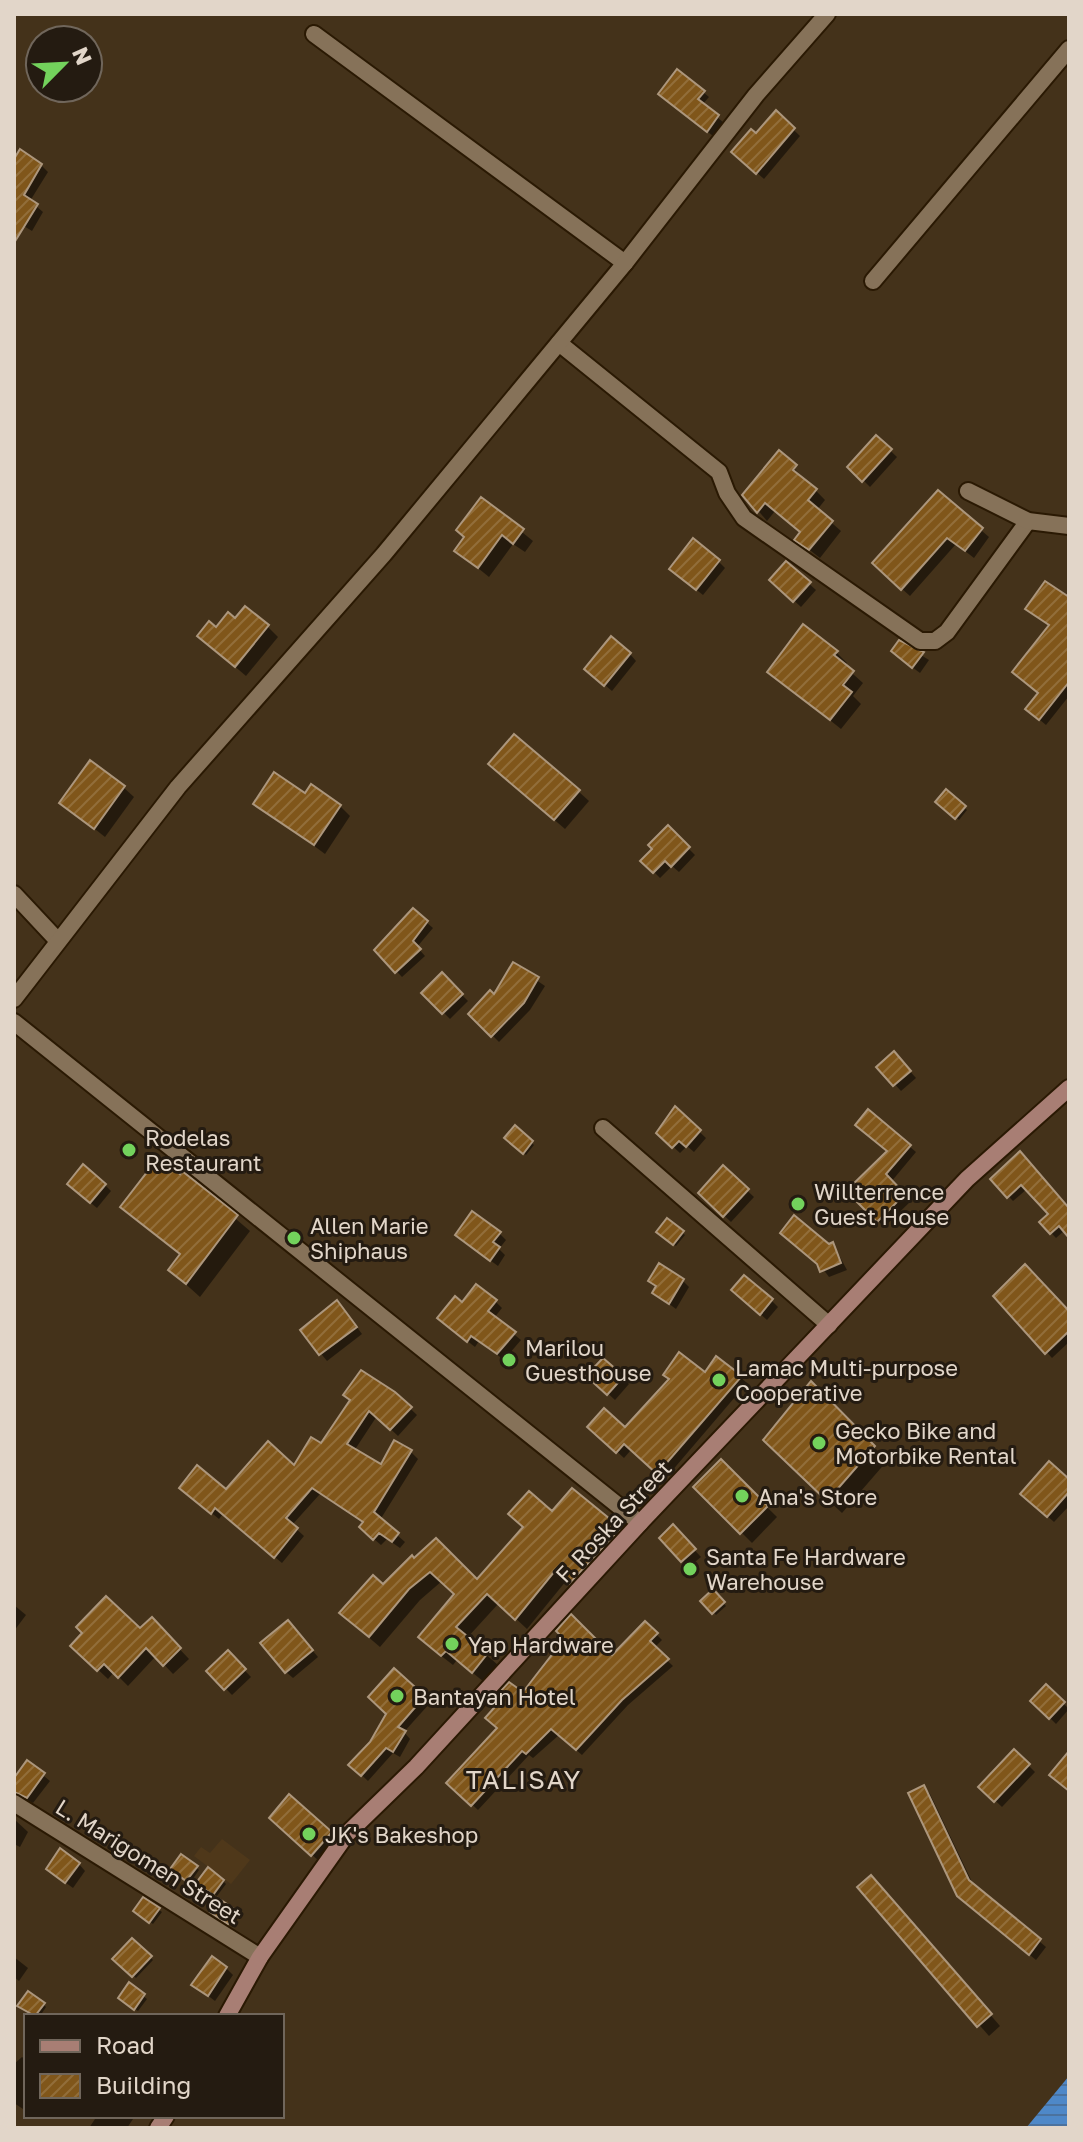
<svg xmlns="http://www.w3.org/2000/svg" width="1083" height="2142" viewBox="0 0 1083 2142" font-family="'Golos Text',sans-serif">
<defs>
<pattern id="water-rules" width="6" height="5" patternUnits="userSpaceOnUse" patternTransform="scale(2)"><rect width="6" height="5" fill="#4e88c8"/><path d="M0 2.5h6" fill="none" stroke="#4b729e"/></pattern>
<pattern id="building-hatch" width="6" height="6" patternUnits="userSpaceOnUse" patternTransform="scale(2)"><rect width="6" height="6" fill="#80561a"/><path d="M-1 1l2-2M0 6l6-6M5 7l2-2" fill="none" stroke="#926e3a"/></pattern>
</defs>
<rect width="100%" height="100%" fill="#44321a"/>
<polygon fill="#4f381a" points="222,1839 250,1860 231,1884 194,1856 201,1847 210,1853"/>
<polygon fill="url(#water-rules)" points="1069,2076 1069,2128 1026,2128"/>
<g fill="#0007">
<polygon points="703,92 709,97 702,105 723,122 713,136 666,99"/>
<polygon points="776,113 800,136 764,179 740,158"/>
<polygon points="14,163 41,165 48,172 30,201 43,212 32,231 14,220"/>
<polygon points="877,438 897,457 870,487 850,467"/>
<polygon points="779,453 825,500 817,510 841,531 820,558 797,540 802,533 775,511 767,521 745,495"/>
<polygon points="938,493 989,537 974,558 956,544 910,596 882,571"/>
<polygon points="481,499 533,541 525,552 513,544 489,577 457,551 466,538"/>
<polygon points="718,561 725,568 703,595 678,575"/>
<polygon points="787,564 816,590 801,607 772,580"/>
<polygon points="1069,600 1069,696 1046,725 1034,715 1050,626 1034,615"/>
<polygon points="235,621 267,626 278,637 246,676 199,636"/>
<polygon points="900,642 929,660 920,673 900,658"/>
<polygon points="836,652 847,663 844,666 863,683 853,696 861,704 841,729 770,672"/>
<polygon points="630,654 636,661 612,691 593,675"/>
<polygon points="501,774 578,791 589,801 565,829"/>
<polygon points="123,787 134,797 105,837 62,803"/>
<polygon points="946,792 967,810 959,820 938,802"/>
<polygon points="306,796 340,806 350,816 325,854 256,803"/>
<polygon points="668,828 695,855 679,872 672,866 660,878 643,861"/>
<polygon points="413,911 433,928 417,947 425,956 402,977 376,950"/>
<polygon points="514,965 545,986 530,1010 499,1042 471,1014 495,998"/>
<polygon points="442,975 468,1001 450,1019 424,993"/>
<polygon points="900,1060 916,1078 901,1091 879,1067"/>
<polygon points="675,1109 706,1138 694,1152 687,1146 680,1153 658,1133"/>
<polygon points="515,1128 534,1145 526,1155 507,1138"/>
<polygon points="909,1146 916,1152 891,1182 910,1202 884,1227 849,1191"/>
<polygon points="1020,1154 1069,1213 1069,1235 1065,1230 1056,1238 1041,1222 1051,1214 1027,1189 1013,1201 992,1179"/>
<polygon points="723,1168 754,1197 731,1222 700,1193"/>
<polygon points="183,1174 250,1231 200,1297 170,1270 182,1255 122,1207"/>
<polygon points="105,1185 111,1191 97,1208 76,1191"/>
<polygon points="668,1221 685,1235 676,1246 659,1232"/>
<polygon points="499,1233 506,1240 499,1249 505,1255 498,1266 464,1241"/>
<polygon points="833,1244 847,1270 829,1277 820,1265"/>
<polygon points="683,1281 689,1287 676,1309 654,1293"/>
<polygon points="740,1296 772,1301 778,1307 767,1320"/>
<polygon points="996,1296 1069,1313 1069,1342 1052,1358"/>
<polygon points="495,1301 502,1308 494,1318 521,1340 504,1360 479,1341 475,1347 447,1325 462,1305"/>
<polygon points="344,1310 362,1334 327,1361 302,1330"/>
<polygon points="603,1360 629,1384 615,1400 589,1376"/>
<polygon points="705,1374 740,1377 747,1383 665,1479 631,1450 624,1458 590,1427 625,1430"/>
<polygon points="812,1384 887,1461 842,1513 779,1454"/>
<polygon points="394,1393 417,1415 398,1436 377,1416 354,1451 381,1467 411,1452 418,1459 380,1520 405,1542 400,1548 387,1539 381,1545 368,1534 364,1524 320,1494 292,1525 304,1536 282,1563 223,1514 219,1519 188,1494 226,1491 295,1468 322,1446 352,1401"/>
<polygon points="721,1462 777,1517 752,1543 696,1487"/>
<polygon points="1069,1482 1069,1506 1054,1522 1029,1500"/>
<polygon points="552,1514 619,1529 630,1540 581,1593 566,1581 527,1629 499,1603 467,1638 498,1665 484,1682 457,1660 453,1665 431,1648 456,1594 442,1581 420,1600 380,1647 353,1624 412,1558 477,1582"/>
<polygon points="673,1527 701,1557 689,1567 661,1538"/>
<polygon points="713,1592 726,1606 716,1615 703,1601"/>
<polygon points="14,1605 26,1615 14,1631"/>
<polygon points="152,1620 189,1659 173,1674 156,1656 128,1686 114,1672 108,1679 73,1646 140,1631"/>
<polygon points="645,1623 662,1640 654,1648 673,1666 628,1705 582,1755 559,1735 533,1758 529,1755 478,1810 449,1783 499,1728 523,1694 612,1658"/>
<polygon points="294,1629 318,1657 293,1678 286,1672"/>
<polygon points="228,1653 251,1677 232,1695 209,1671"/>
<polygon points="394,1671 430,1703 404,1732 410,1739 400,1757 393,1753 368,1781 351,1765 371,1743 389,1714"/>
<polygon points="1046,1687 1069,1709 1056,1724 1033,1701"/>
<polygon points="1014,1751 1035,1772 1002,1807 981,1787"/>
<polygon points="28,1763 50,1781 33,1803 21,1797 14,1801 14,1781"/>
<polygon points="924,1787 930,1794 974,1886 1046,1947 1036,1960 966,1902"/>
<polygon points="14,1819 28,1832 20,1847 14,1844"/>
<polygon points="278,1825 331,1833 337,1840 319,1861"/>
<polygon points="79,1864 85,1871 73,1888 55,1875"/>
<polygon points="196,1867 199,1870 190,1883 175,1872"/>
<polygon points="223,1881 226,1884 217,1896 202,1885"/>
<polygon points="859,1888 881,1888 1000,2026 989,2036"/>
<polygon points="143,1899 162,1912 153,1924 138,1913"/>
<polygon points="235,1911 238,1914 231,1925 215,1915"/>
<polygon points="132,1940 153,1960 136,1978 115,1959"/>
<polygon points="14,1957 28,1968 19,1981 14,1977"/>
<polygon points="226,1968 233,1975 215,2001 194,1985"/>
<polygon points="129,1985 147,1999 138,2011 123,2000"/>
<polygon points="43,2004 46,2007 40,2016 32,2016 22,2009"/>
<polygon points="22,2057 26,2060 26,2111 14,2103 14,2064"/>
<polygon points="91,2116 135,2116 127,2128 89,2128 95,2119"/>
</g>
<g fill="url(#building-hatch)" stroke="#ac967c" stroke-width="2">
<polygon points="677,69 705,91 698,99 719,115 707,132 658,94"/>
<polygon points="776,110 795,128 756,174 731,152 751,129 756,133"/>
<polygon points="20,149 42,164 24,195 38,204 14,243 14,159"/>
<polygon points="876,435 892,449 862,482 847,467"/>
<polygon points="779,450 797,465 793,470 817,489 808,500 833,521 809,550 794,540 800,532 765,503 757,513 742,495"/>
<polygon points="938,490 983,528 965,551 947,538 901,590 872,563"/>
<polygon points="481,497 524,529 513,544 502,535 478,568 454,551 464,537 456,530"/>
<polygon points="693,538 720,560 696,590 669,569"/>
<polygon points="786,561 811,582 793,602 769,580"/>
<polygon points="1045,581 1069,597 1069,682 1039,720 1025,709 1038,693 1012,672 1049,625 1025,609"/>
<polygon points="245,606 269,625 235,667 197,636 209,621 216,627 228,612 235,618"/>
<polygon points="803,624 838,651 834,655 854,671 843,685 852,692 830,720 767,672"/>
<polygon points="611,636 631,653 604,686 584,669"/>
<polygon points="899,640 924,652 912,668 891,651"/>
<polygon points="514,734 580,790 554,820 488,764"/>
<polygon points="90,760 125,786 94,829 59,803"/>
<polygon points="274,772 305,793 311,784 341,805 314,845 253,804"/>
<polygon points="946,789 966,806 955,819 935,802"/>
<polygon points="668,825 690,847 671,867 665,861 653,873 640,861 652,849 648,845"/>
<polygon points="413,908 428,921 413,941 421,949 395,973 374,950"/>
<polygon points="513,962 539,977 524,1003 491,1037 468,1014 490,990 494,994"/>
<polygon points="442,972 463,994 442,1014 421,993"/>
<polygon points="894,1051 911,1071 893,1086 876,1067"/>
<polygon points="675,1106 701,1130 686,1147 679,1141 672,1148 656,1133"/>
<polygon points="868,1109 911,1145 886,1174 905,1194 877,1222 846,1191 887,1151 855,1125"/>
<polygon points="515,1125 533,1141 523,1154 504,1138"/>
<polygon points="1020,1151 1069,1208 1069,1238 1059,1226 1050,1234 1039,1222 1048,1214 1021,1185 1007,1198 990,1179"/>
<polygon points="158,1158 180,1174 182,1171 238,1215 186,1284 168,1270 180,1254 120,1207"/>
<polygon points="83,1164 106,1184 90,1203 67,1184"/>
<polygon points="723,1165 749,1189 723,1217 698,1193"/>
<polygon points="472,1211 501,1232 493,1242 500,1247 490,1261 455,1235"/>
<polygon points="794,1215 829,1244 833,1242 841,1263 820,1272 817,1264 780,1233"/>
<polygon points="667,1218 684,1231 673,1245 656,1232"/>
<polygon points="659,1263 684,1279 669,1304 652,1293 656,1286 648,1281"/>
<polygon points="1025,1264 1069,1311 1069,1331 1045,1354 993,1296"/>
<polygon points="744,1275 773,1299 760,1315 731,1290"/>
<polygon points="476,1284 497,1300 488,1311 516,1332 497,1354 471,1336 467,1342 437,1318 455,1296 462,1302"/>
<polygon points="337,1300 357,1327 319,1355 300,1330"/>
<polygon points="679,1352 705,1372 716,1356 742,1376 657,1474 624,1444 616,1453 587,1427 604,1408 625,1427 669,1379 663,1375"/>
<polygon points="603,1358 624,1376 607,1395 586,1376"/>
<polygon points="361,1370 395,1392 412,1407 390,1430 369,1411 347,1444 381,1464 394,1440 412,1450 374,1512 399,1533 392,1542 379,1533 373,1540 359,1527 363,1522 312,1488 286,1518 298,1528 274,1558 215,1508 211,1514 179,1488 197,1465 226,1489 268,1441 294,1465 311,1437 321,1443 350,1400 343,1395"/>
<polygon points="811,1381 875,1446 827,1501 763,1440"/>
<polygon points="721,1459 768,1506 740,1534 693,1487"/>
<polygon points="1049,1461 1069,1479 1069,1492 1047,1517 1020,1494"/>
<polygon points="572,1488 621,1528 569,1584 554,1572 515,1620 487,1594 456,1627 488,1653 472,1673 446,1651 441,1656 418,1637 454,1594 430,1572 409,1589 369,1637 339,1613 373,1575 383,1584 412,1555 414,1558 436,1538 477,1579 523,1527 508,1514 529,1491 552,1511"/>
<polygon points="673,1524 696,1549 681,1562 659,1538"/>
<polygon points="713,1589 725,1602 712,1614 700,1601"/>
<polygon points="106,1596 140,1628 152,1617 181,1648 163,1666 146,1648 118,1678 104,1664 97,1671 70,1646 82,1633 76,1627"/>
<polygon points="571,1614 612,1655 645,1621 658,1633 650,1641 669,1659 622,1700 576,1750 551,1729 526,1754 522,1751 471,1806 446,1783 497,1728 485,1718 503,1698 498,1694 509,1682 523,1692 564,1639 556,1631"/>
<polygon points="288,1620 313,1650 285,1673 260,1643"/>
<polygon points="228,1650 246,1669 224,1690 206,1671"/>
<polygon points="394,1668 425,1696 398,1727 406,1731 393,1752 386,1748 361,1776 348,1765 370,1742 386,1714 368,1697"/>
<polygon points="1046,1684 1065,1702 1049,1719 1030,1701"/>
<polygon points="1014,1749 1030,1764 994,1802 978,1787"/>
<polygon points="1069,1751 1069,1791 1049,1775"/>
<polygon points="27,1760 45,1773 27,1798 14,1792 14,1778"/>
<polygon points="924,1785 969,1880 1041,1939 1029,1955 957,1896 908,1793"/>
<polygon points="289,1794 332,1832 311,1856 269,1818"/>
<polygon points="60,1848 80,1863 65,1883 46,1869"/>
<polygon points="181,1854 198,1866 186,1881 170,1869"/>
<polygon points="208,1867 224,1880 213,1895 196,1883"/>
<polygon points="871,1875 992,2014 977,2027 857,1887"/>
<polygon points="143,1897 160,1908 149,1923 133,1911"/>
<polygon points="218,1898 236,1910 228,1924 210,1912"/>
<polygon points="132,1938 152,1956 132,1977 112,1959"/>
<polygon points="212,1956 227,1967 208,1996 191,1985"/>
<polygon points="129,1982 145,1994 134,2010 118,1998"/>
<polygon points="28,1991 45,2003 35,2016 17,2006"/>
</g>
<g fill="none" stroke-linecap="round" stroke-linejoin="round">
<defs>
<g id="street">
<polyline points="314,34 625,263"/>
<polyline points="873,281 1069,49"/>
<polyline points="559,343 719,472 727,493 744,518 920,641 935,641 947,632 1028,521"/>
<polyline points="968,491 1028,521 1069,526"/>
<polyline points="14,894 58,941"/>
<polyline points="14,999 178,787 384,554 625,263 756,95 827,14"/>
<polyline points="14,1022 640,1523"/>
<polyline points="603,1128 829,1325"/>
<polyline points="14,1803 260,1957"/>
</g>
<g id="secondary">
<polyline points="227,2016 260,1957 347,1834 416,1767 640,1523 967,1179 1069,1088"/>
<polyline points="158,2128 166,2116"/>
</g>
</defs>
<use href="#street" stroke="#2a1903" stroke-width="20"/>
<use href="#secondary" stroke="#2a1903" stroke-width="20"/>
<use href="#street" stroke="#867259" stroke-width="16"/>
<use href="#secondary" stroke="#a87e74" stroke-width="16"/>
</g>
<g fill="#73d25c" stroke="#241b11" stroke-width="3">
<circle cx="129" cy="1150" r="8"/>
<circle cx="798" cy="1204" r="8"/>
<circle cx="294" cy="1238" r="8"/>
<circle cx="509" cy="1360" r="8"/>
<circle cx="719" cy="1380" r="8"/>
<circle cx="819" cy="1443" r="8"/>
<circle cx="742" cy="1496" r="8"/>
<circle cx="690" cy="1569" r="8"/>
<circle cx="452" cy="1644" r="8"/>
<circle cx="397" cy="1696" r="8"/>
<circle cx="309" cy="1834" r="8"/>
</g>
<g text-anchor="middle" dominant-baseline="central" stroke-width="6" stroke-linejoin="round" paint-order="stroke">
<g font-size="22" fill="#e2d6c9" stroke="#241b11" text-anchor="start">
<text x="145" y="1137">Rodelas<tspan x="145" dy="25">Restaurant</tspan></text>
<text x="814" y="1191">Willterrence<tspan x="814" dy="25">Guest House</tspan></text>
<text x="310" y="1225">Allen Marie<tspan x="310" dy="25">Shiphaus</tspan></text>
<text x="525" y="1347">Marilou<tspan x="525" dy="25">Guesthouse</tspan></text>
<text x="735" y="1367">Lamac Multi-purpose<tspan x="735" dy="25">Cooperative</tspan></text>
<text x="835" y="1430">Gecko Bike and<tspan x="835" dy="25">Motorbike Rental</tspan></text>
<text x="758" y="1496">Ana's Store</text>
<text x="706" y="1556">Santa Fe Hardware<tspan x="706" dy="25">Warehouse</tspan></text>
<text x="468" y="1644">Yap Hardware</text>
<text x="413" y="1696">Bantayan Hotel</text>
<text x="325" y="1834">JK's Bakeshop</text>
</g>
<g font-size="22" fill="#e2d6c9" stroke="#241b11">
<text transform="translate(613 1521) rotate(-47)">F. Roska Street</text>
<text transform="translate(149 1861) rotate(32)">L. Marigomen Street</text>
</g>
<g font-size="26" letter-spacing="2" fill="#e2d6c9" stroke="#241b11">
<text x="524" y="1779">TALISAY</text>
</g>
</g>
<rect width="1083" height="2142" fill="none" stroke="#e2d6c9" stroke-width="32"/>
<rect x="24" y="2014" width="260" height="104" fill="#241b11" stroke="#70665b" stroke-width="2"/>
<rect x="40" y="2040" width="40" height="12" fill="#a87e74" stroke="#70665b" stroke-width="2"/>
<text x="96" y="2054" font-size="24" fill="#e2d6c9">Road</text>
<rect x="40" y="2074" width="40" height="24" fill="url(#building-hatch)" stroke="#70665b" stroke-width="2"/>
<text x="96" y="2094" font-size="24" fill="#e2d6c9">Building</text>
<g transform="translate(64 64) rotate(66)"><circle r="38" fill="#241b11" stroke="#70665b" stroke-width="2"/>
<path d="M0-6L14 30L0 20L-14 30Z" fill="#73d25c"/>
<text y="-12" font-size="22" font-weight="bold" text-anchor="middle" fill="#e2d6c9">N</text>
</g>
</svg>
